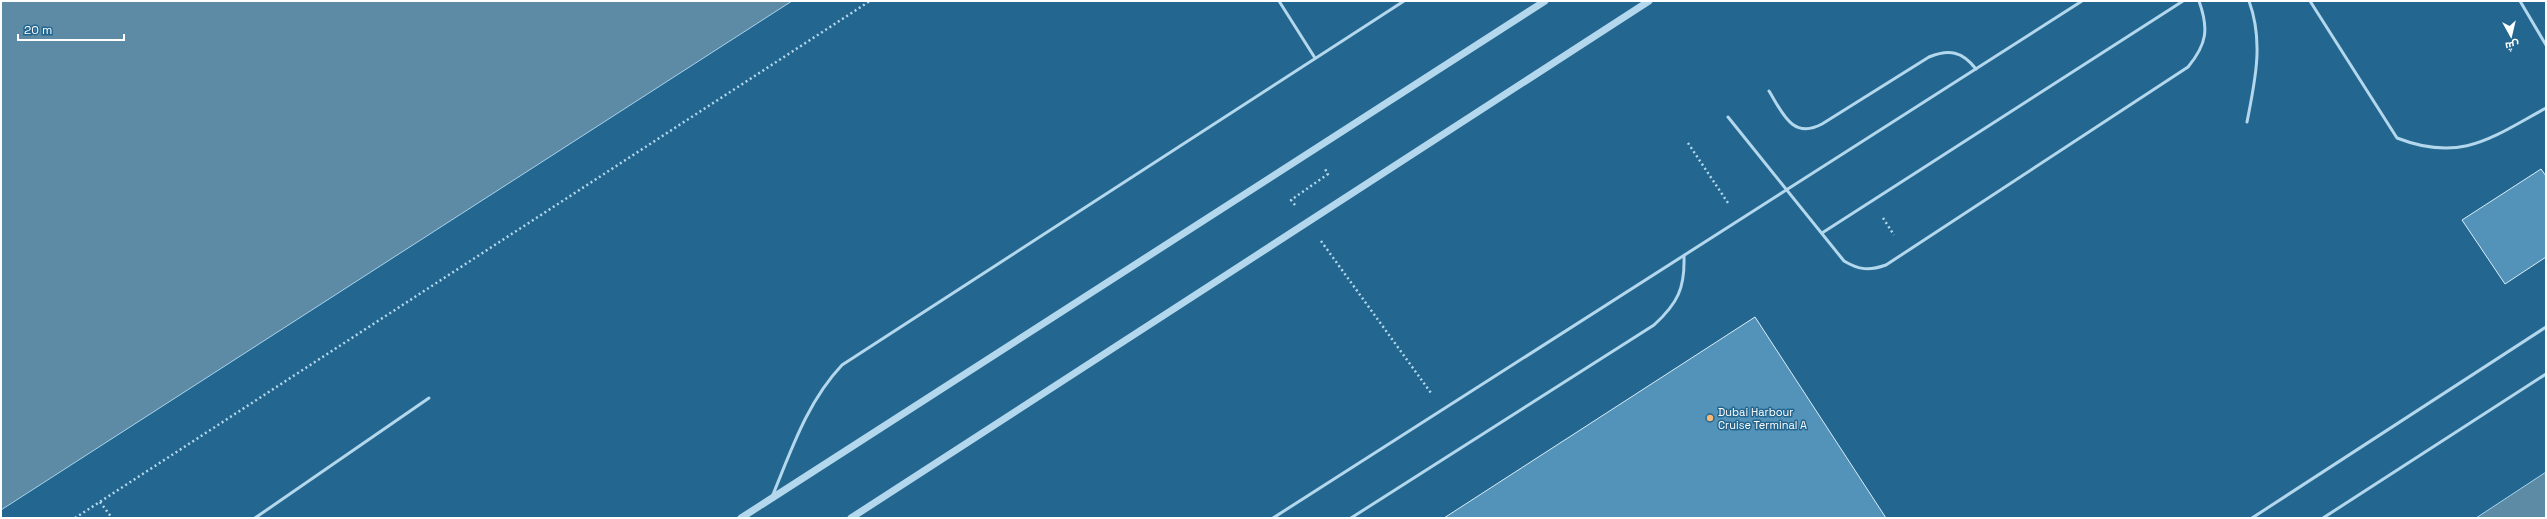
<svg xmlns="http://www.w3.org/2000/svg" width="2547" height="519" viewBox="0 0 2547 519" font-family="'Space Grotesk',Cairo,sans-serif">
<rect width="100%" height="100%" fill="#23668f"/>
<g fill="#5d8aa5" stroke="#a7d4ed">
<polygon points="1,1 792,1 1,510"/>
<polygon points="2546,472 2546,518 2476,518"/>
</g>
<g fill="#5493b9" stroke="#d8edf9">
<polygon points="2541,169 2546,176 2546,257 2505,284 2462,220"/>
<polygon points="1755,317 1886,518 1444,518"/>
</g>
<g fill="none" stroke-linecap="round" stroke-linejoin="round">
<g stroke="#b3d7ec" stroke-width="2.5" stroke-dasharray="2 3" stroke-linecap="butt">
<polyline points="1688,143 1728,203"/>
<polyline points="1295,205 1291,200 1328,174 1325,169"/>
<polyline points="1883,218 1894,235"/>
<polyline points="1321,241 1431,393"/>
<polyline points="100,502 112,518"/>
<polyline points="75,518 870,1"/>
</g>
<g stroke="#b3d7ec" stroke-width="3">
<polyline points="1279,1 1315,58"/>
<path d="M 2310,1 L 2397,138 C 2461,163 2491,138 2546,108"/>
<polyline points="2520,1 2546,45"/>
<path d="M 1769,91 C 1782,112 1792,140 1822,124 L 1929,57 C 1949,49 1962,51 1976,69"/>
<path d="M 1728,117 L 1844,261 C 1859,270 1869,271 1886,265 L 2188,67 C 2207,44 2209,29 2199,1"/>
<path d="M 2247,122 C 2255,81 2264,42 2249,1"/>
<polyline points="1822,233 2183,1"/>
<path d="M 772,497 C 791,451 807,402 842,365 L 1404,1"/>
<polyline points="255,518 429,398"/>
<polyline points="1273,518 2082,1"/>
<path d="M 1351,518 L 1654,325 C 1678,303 1685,288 1684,256"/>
<polyline points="2252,518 2546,327"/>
<polyline points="2323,518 2546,374"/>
</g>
<g stroke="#b3d7ec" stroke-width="7">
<polyline points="741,518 1545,1"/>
<polyline points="851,518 1649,1"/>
</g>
</g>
<circle fill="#f7ba76" stroke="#23668f" stroke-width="1.5" cx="1710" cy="418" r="4"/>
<g text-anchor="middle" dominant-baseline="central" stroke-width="3" stroke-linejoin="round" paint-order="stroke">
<g font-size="11" fill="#fff" stroke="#23668f" text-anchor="start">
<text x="1718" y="412">Dubai Harbour<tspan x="1718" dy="13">Cruise Terminal A</tspan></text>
</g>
</g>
<rect width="2547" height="519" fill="none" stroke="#ffffff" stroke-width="4"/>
<g transform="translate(2511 36) rotate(172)" stroke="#23668f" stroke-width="3" paint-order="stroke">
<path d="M0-3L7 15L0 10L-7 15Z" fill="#ffffff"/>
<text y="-6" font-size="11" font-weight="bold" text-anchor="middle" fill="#ffffff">ش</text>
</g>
<path d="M18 34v6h106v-6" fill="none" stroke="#ffffff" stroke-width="2"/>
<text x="24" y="34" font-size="12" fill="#ffffff" stroke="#23668f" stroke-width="3" paint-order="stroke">20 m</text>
</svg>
